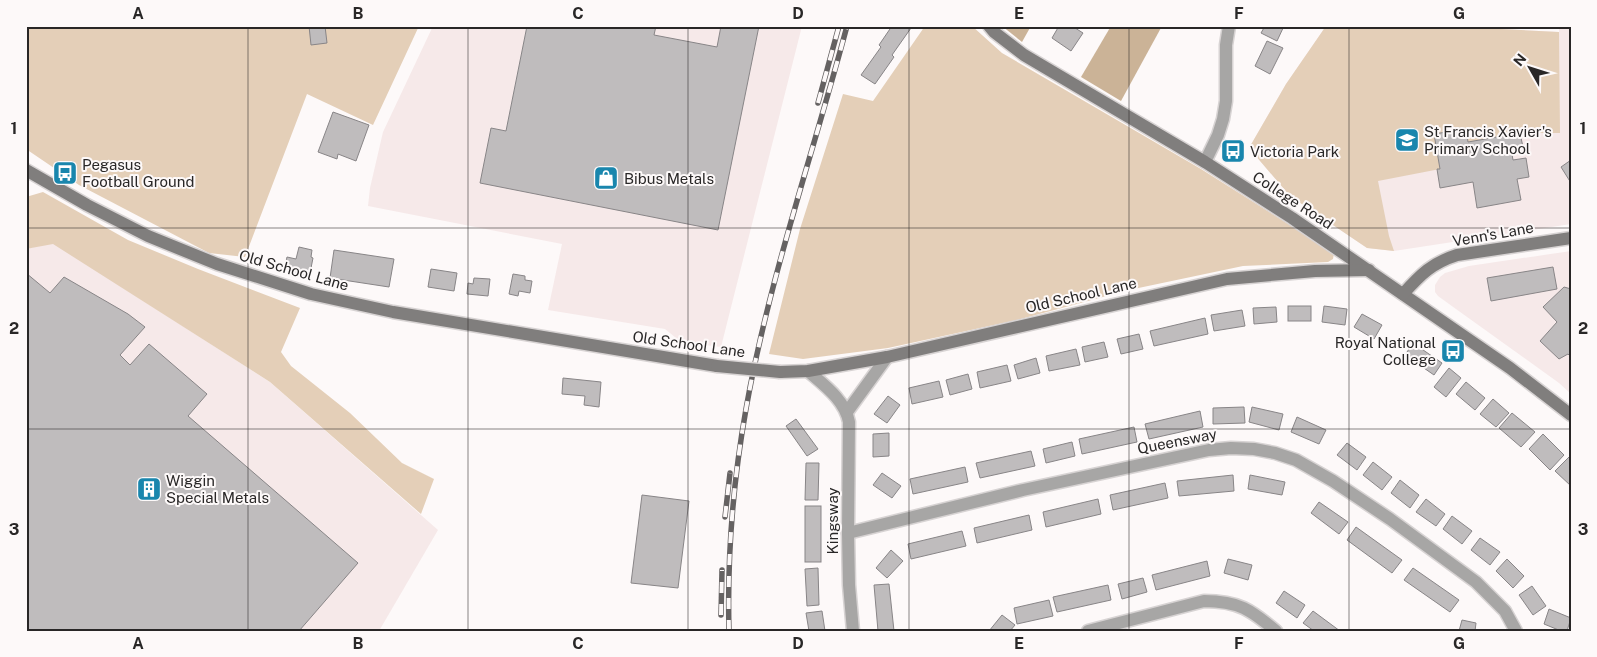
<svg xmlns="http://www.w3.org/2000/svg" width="1597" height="657" viewBox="0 0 1597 657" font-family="'Public Sans',sans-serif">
<rect width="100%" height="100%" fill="#fdf9f9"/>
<g fill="#f6e9e9">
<polygon points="433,26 802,26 721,347 681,342 665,329 548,310 562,244 368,206 370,188 383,132"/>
<polygon points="1326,26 1439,26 1559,32 1559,26 1571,26 1571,224 1394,251 1367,248 1290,196 1249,148 1286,84"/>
<polygon points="53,243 270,382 438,530 379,631 26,631 26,249"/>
<polygon points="1571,251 1571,394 1559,383 1449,304 1438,296 1435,292 1435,285 1440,277 1445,273 1469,266"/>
</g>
<g fill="#e4cfb8">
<polygon points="26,26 419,26 373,125 307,94 245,257 209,253 79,185 26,149"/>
<polygon points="925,26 972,26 1002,53 1201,169 1334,253 1333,259 1328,262 1243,266 1129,290 1017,320 888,348 803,359 769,354 800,229 843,94 873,101"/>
<polygon points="1326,26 1439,26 1559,32 1560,133 1520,133 1468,142 1465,129 1435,134 1440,169 1378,181 1389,236 1394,251 1367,248 1290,196 1249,148 1286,84"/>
<polygon points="43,192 128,240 198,269 300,308 281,352 291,366 350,413 402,463 434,479 421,514 270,382 53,244 26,249 26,197"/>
</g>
<g fill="#cbb397">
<polygon points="1002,26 1031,26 1022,42"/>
<polygon points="1111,26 1162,26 1121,101 1081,77"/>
</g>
<g fill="#bfbcbd" stroke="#888587">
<polygon points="309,26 325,26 327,43 311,45"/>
<polygon points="527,26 656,26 654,35 717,47 721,26 759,26 718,230 480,183 491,128 506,131"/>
<polygon points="892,26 908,26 911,28 892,55 894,57 875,84 861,75 881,47 879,45"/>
<polygon points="1059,26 1072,26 1083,33 1071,51 1052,38"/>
<polygon points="1265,26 1284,26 1277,41 1261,33"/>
<polygon points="1267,41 1283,48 1270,74 1255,66"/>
<polygon points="333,112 369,125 356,161 338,154 337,159 318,152"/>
<polygon points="1466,129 1468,142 1520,133 1523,147 1511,149 1513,160 1526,158 1529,177 1517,179 1521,200 1477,208 1473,182 1440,188 1437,169 1440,169 1434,134"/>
<polygon points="1571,160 1571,183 1561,167"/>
<polygon points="299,247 312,250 311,257 313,258 309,278 289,274 290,267 285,266 287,257 296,259"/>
<polygon points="334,250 394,259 389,287 330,278"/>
<polygon points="1553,267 1557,289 1491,301 1487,278"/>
<polygon points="431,269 457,273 454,291 428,287"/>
<polygon points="26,273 50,293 64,277 128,314 145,327 120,355 130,365 149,344 207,394 188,416 358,563 299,631 26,631"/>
<polygon points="513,274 525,276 525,280 532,281 530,293 519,291 518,296 509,294"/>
<polygon points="474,278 490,279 488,296 467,294 468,283 473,284"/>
<polygon points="1564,287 1571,289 1571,357 1568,354 1559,359 1540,341 1557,322 1543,307"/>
<rect x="1288" y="306" width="23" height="15"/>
<polygon points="1324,306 1347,309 1345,325 1322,322"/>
<polygon points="1276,307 1277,322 1254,324 1253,308"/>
<polygon points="1242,310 1245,326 1214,331 1211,315"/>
<polygon points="1362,314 1382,325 1374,339 1354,327"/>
<polygon points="1205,318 1208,334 1154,346 1150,331"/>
<polygon points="1139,334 1143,349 1121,354 1117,339"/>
<polygon points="1104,342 1108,357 1085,362 1082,347"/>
<polygon points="1413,343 1442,363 1434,375 1405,355"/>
<polygon points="1076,349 1080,365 1049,371 1046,356"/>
<polygon points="1036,358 1040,373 1018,379 1014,365"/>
<polygon points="1007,365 1011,381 980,388 977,372"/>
<polygon points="1449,368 1461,378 1446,397 1434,387"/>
<polygon points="968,374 972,389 950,395 946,380"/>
<polygon points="563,378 601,382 599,407 584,405 585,396 562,394"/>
<polygon points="939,381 943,397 912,404 909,388"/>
<polygon points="1466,382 1485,398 1475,410 1456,394"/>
<polygon points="888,396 900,405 887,423 874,414"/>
<polygon points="1493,399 1509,413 1496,427 1480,414"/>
<polygon points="1244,407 1245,423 1213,424 1213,408"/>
<polygon points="1252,407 1283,414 1279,430 1249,422"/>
<polygon points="1200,411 1203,427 1149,439 1145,424"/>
<polygon points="1512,413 1535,432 1521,447 1499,428"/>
<polygon points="1297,417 1326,430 1319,444 1291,432"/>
<polygon points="796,419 818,449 807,456 786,426"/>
<polygon points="1134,427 1137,442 1082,454 1079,439"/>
<polygon points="889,433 889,456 873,457 873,434"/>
<polygon points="1543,434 1564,455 1550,470 1529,449"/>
<polygon points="1072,442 1075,456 1046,463 1043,449"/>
<polygon points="1347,443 1366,457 1357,470 1337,455"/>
<polygon points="1031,451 1035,466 980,478 976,463"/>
<polygon points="1569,457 1571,458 1571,486 1555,471"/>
<polygon points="1373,462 1392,477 1382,490 1363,475"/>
<polygon points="806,463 819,463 818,500 805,500"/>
<polygon points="965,467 968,482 913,494 910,479"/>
<polygon points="882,473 901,486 892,498 873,485"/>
<polygon points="1233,475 1234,491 1179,496 1177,481"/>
<polygon points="1250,475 1285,482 1282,495 1248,489"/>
<polygon points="1400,480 1419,495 1410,508 1391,493"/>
<polygon points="1165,483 1168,498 1113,510 1110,495"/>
<polygon points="642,495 689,501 678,588 631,583"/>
<polygon points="1098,499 1101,514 1046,527 1043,512"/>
<polygon points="1426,499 1445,514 1436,526 1416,512"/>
<polygon points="1319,502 1348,522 1339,534 1311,513"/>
<rect x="805" y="506" width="16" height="56"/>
<polygon points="1029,515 1032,530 977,543 974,528"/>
<polygon points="1452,516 1472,531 1462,544 1443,529"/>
<polygon points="1356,527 1402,560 1392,573 1347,540"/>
<polygon points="962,531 966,546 911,559 908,544"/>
<polygon points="1480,538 1500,552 1490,565 1471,550"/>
<polygon points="891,550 903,561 887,578 876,568"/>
<polygon points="1228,559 1252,565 1248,580 1224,573"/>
<polygon points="1507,559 1524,576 1513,588 1496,571"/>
<polygon points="1207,561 1210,576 1156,590 1152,575"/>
<polygon points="818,568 819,605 807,606 805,569"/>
<polygon points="1413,568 1459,600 1450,612 1404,580"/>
<polygon points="1143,578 1147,592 1122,599 1118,584"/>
<polygon points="889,584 894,631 878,631 874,585"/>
<polygon points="1108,585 1111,600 1057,612 1053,597"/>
<polygon points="1532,586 1546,606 1533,615 1519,595"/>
<polygon points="1284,591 1305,605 1297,618 1276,603"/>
<polygon points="1049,600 1053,616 1017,624 1014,608"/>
<polygon points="1549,609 1571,618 1567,631 1561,631 1544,624"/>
<polygon points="822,611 825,631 809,631 806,613"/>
<polygon points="1313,611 1340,631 1314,631 1303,623"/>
<polygon points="1002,615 1015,625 1010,631 989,631"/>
<polygon points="1462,620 1476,623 1475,631 1459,631"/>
</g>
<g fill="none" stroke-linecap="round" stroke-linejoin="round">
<defs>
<g id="street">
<polyline points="1205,162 1218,135 1223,119 1226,101 1226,45 1229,26"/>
<path d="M 808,371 C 824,385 845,400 849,422 L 848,533 L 849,585 L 853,631"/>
<polyline points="847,412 887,357"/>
<polyline points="848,533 1023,490 1209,450 1231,448 1254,449 1275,453 1296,460 1333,481 1390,519 1476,582 1505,611 1516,631"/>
<path d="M 1088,631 L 1204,601 C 1239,601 1251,610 1276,631"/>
</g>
<g id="secondary">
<polyline points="989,26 994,32 1024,55 1205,162 1292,218 1510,368 1571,415"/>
<polyline points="26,170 87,205 148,236 217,264 311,294 393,312 717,366"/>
<path d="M 1403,294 C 1421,274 1432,263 1457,255 L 1571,238"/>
<polyline points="780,372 808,371 887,357 1227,279 1315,271 1369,270"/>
</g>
</defs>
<use href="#street" stroke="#d7d3d3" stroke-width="15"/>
<use href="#secondary" stroke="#d7d3d3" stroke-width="15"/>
<use href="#street" stroke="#a7a6a5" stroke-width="12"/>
<use href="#secondary" stroke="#807e7d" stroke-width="12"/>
<defs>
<g id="rail">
<polyline points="818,103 839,26"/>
<polyline points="725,517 730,473"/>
<polyline points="721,615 722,570"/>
<path d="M 729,631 C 727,556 733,482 746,409 C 769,279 813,154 847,26"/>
</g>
</defs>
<use href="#rail" stroke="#656262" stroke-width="5.5"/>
<use href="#rail" stroke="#fdf9f9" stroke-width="4" stroke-dasharray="11" stroke-linecap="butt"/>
<defs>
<polyline id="secondary-bridge" points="717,366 780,372"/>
</defs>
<use href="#secondary-bridge" stroke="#d7d3d3" stroke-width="15" stroke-linecap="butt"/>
<use href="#secondary-bridge" stroke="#807e7d" stroke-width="12"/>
</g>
<path fill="none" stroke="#292727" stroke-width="1" stroke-opacity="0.55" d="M 248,26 L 248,631M 468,26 L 468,631M 688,26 L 688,631M 909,26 L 909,631M 1129,26 L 1129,631M 1349,26 L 1349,631M 26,228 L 1571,228M 26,429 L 1571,429"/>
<defs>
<symbol id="school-square" viewBox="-11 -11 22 22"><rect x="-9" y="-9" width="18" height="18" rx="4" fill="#1986ad" stroke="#fdf9f9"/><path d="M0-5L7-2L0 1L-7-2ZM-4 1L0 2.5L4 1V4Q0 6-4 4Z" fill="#fff"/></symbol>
<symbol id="bus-square" viewBox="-11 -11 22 22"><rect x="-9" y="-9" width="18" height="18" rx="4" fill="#1986ad" stroke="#fdf9f9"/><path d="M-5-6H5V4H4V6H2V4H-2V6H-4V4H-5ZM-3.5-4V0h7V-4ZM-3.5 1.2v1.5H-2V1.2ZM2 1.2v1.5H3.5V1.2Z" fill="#fff"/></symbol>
<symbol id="shop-square" viewBox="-11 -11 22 22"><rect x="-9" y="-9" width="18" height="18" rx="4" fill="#1986ad" stroke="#fdf9f9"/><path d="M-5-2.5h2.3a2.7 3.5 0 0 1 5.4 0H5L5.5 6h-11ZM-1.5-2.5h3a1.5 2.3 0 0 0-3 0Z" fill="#fff"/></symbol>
<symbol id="building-square" viewBox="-11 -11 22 22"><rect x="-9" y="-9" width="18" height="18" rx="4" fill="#1986ad" stroke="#fdf9f9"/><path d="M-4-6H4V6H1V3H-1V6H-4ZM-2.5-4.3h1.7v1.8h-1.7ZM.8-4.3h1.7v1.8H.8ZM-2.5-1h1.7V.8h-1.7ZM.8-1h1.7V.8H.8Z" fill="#fff"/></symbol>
</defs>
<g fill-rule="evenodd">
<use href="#school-square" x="1393" y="126" width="28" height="28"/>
<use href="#bus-square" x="1219" y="137" width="28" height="28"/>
<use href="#bus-square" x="51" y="159" width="28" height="28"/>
<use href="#shop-square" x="592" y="164" width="28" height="28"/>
<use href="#bus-square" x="1439" y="337" width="28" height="28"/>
<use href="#building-square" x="135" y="475" width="28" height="28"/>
</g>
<g text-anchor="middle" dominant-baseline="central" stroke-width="4" stroke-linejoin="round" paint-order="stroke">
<g font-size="15" fill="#292727" stroke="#fdf9f9" text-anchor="start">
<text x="1424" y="131">St Francis Xavier's<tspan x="1424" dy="17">Primary School</tspan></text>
<text x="1250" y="151">Victoria Park</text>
<text x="82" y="164">Pegasus<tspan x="82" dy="17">Football Ground</tspan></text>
<text x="624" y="178">Bibus Metals</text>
<text x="1436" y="342" text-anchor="end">Royal National<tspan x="1436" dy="17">College</tspan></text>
<text x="166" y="480">Wiggin<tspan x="166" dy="17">Special Metals</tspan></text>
</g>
<g font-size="15" fill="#292727" stroke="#fdf9f9">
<text transform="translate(1293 200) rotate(33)">College Road</text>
<text transform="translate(1493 234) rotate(-10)">Venn's Lane</text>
<text transform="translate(294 270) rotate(16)">Old School Lane</text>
<text transform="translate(1081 295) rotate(-13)">Old School Lane</text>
<text transform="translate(689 344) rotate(8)">Old School Lane</text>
<text transform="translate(1177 441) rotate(-11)">Queensway</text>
<text transform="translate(832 521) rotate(-90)">Kingsway</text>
</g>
</g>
<rect width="1597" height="657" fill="none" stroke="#fdf9f9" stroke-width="55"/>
<g transform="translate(1530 68) rotate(309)" stroke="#fdf9f9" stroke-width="4" paint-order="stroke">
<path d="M0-4L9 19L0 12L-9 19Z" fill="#292727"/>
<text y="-8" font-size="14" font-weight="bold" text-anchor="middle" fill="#292727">N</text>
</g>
<rect x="28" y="28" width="1542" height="602" fill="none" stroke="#292727" stroke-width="2"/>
<g font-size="16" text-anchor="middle" font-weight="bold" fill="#292727">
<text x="138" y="19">A</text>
<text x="358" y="19">B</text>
<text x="578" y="19">C</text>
<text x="798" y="19">D</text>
<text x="1019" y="19">E</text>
<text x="1239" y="19">F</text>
<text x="1459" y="19">G</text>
<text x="14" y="134">1</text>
<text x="1583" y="134">1</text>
<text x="14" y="334">2</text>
<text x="1583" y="334">2</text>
<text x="14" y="535">3</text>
<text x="1583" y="535">3</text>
<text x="138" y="649">A</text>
<text x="358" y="649">B</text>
<text x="578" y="649">C</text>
<text x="798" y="649">D</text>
<text x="1019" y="649">E</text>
<text x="1239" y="649">F</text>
<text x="1459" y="649">G</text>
</g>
</svg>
